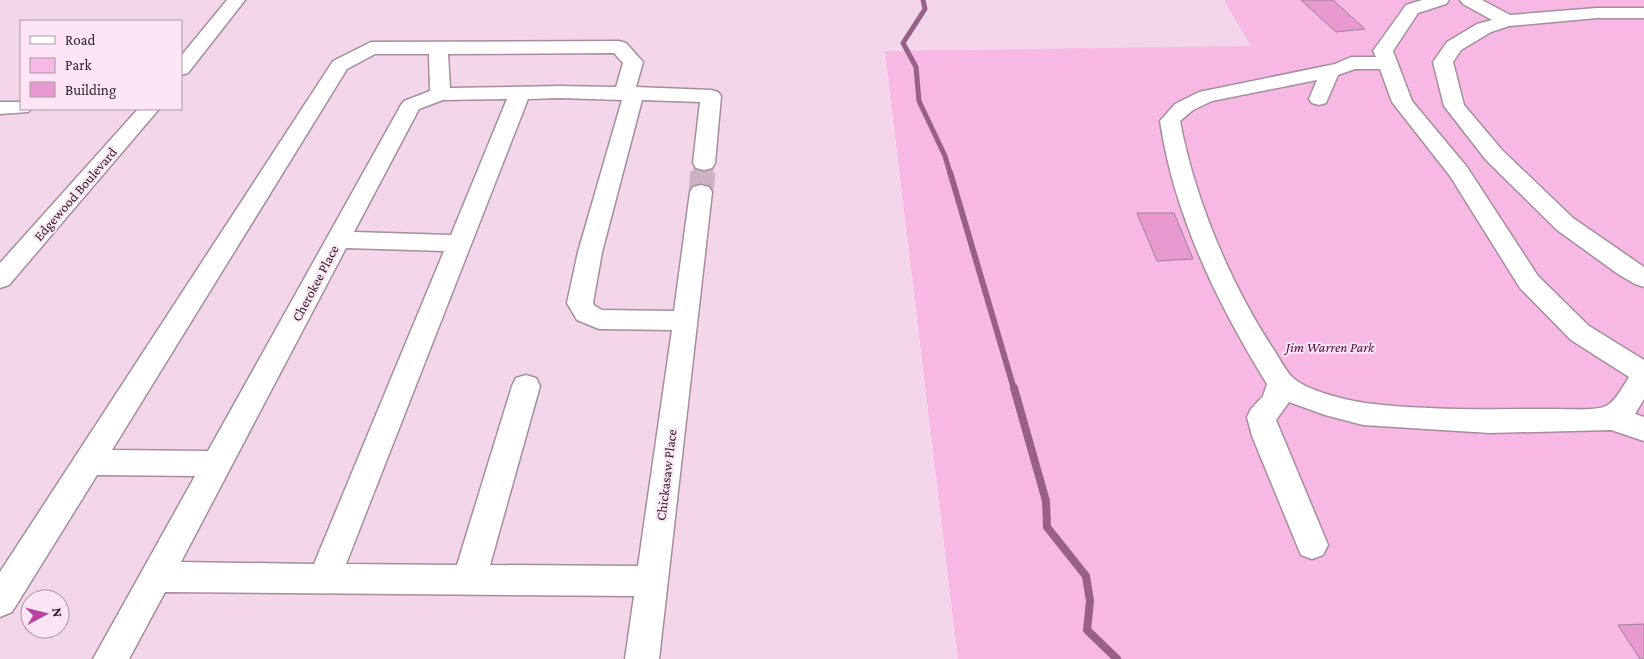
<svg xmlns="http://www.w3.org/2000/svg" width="1644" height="659" viewBox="0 0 1644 659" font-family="'Crimson Pro',serif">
<rect width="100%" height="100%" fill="#f3d6ea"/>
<polygon fill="#f7b8e3" points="1224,0 1644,0 1644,659 958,659 885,51 1251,46"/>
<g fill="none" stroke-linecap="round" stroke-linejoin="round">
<polyline stroke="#986088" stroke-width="5" points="923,0 925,9 903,43 916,67 919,101 945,156 950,173"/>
<polyline stroke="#986088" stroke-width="6" points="950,172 1014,389"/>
<polyline stroke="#986088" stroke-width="8" points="1014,388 1046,501 1047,527 1086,576 1090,601 1087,630 1117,659"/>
</g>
<g fill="#e799d0" stroke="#9d8294">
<polygon points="1301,0 1333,0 1365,29 1336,32"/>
<polygon points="1137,213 1174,213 1193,259 1157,261"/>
<polygon points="1644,624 1644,659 1640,659 1618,625"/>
</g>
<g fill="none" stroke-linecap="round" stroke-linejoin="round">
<polyline stroke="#ccb2c4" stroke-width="20" stroke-dasharray="20 10" stroke-linecap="butt" points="703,173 704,163"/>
<polyline stroke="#ccb2c4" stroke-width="25" stroke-dasharray="25 12" stroke-linecap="butt" points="701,192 703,172"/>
<defs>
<g id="minor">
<polygon points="227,0 245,0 188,73 181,75 181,56"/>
<path d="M 1422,0 L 1449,0 L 1446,4 L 1418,13 L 1393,51 L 1412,101 L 1467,167 L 1538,276 L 1589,326 L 1644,360 L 1644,399 L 1635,414 L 1644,417 L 1644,441 L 1611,430 L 1490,433 L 1363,425 L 1325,415 L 1289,402 L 1276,420 L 1328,545 L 1323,555 L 1312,559 L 1301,555 L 1252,436 L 1247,417 L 1251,409 L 1263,396 L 1267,384 C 1217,303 1174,215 1160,121 L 1175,104 L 1199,92 L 1335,64 L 1351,57 L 1376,57 L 1373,51 L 1406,5 ZM 1355,69 L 1380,69 L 1392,102 L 1450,176 L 1520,288 L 1571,340 L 1629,377 C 1623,386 1616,401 1606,406 C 1595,411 1569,409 1557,409 C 1493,409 1428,411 1365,403 C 1345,400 1304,390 1291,376 C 1284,368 1278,356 1272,347 C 1230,283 1194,197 1180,121 L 1193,110 L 1212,101 L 1317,80 L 1309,99 L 1312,103 L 1319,105 L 1326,103 L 1338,75 Z"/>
<polygon points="1460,0 1482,0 1510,15 1597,8 1644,8 1644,18 1597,18 1509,26 1491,32 1461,50 1453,62 1464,105 1502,150 1573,218 1644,267 1644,287 1635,284 1618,274 1557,230 1486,160 1444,106 1433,62 1447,42 1477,24 1492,20 1463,4"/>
<path d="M 619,41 L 626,43 L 643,62 L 636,87 L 711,90 L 718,92 L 721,96 L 715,163 L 712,168 L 704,170 L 696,168 L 693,163 L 700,102 L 642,100 L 602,252 L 593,303 L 595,306 L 602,310 L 674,311 L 690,192 L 693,187 L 701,185 L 709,187 L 712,192 L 659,659 L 625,659 L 634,596 L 165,592 L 129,659 L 93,659 L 195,476 L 97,475 L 12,612 L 0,617 L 0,572 L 333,61 L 371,42 ZM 614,53 L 623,63 L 616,87 L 560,86 L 450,88 L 448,54 ZM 375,54 L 429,54 L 430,91 L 404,101 L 401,105 L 208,451 L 112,450 L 347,69 ZM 560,98 L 622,100 L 578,252 L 567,303 L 577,320 L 599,329 L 672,330 L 638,566 L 490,565 L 540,386 L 536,378 L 526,375 L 516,378 L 512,386 L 457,565 L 346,564 L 528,99 ZM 507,99 L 451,235 L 354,232 L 419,109 L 443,100 ZM 346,248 L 444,251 L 314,564 L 181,562 Z"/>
<polygon points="0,102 21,102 21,109 31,109 28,112 0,114"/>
<polygon points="138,109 159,109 9,285 0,288 0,263"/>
</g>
</defs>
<use href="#minor" stroke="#a78c9e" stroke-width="3"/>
<use href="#minor" fill="#fff" fill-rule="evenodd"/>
</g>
<g text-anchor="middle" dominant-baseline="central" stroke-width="4" stroke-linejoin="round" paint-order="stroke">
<g font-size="14" fill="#2f242b" stroke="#fde5f5">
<text transform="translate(75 194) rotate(-49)">Edgewood Boulevard</text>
<text transform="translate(315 283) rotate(-62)">Cherokee Place</text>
<text transform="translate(666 475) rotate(-83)">Chickasaw Place</text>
</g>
<g font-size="14" font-style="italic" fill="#4e0840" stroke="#fde5f5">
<text x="1330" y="347">Jim Warren Park</text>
</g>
</g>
<rect x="20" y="20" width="162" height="90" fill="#fde5f5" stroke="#ab98a4"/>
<rect x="30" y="36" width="25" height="8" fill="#ffffff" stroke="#ab98a4"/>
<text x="65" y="45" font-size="15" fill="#2f242b">Road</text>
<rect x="30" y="58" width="25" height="15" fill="#f7b8e3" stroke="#ab98a4"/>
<text x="65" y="70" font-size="15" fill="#2f242b">Park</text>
<rect x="30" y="82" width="25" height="15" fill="#e799d0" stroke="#ab98a4"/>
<text x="65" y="95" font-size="15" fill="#2f242b">Building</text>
<g transform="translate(45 614) rotate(83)"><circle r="24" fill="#fde5f5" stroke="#ab98a4"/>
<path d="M0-4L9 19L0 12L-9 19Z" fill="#b7439c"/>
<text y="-8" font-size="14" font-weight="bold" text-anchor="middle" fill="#2f242b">N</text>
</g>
</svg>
